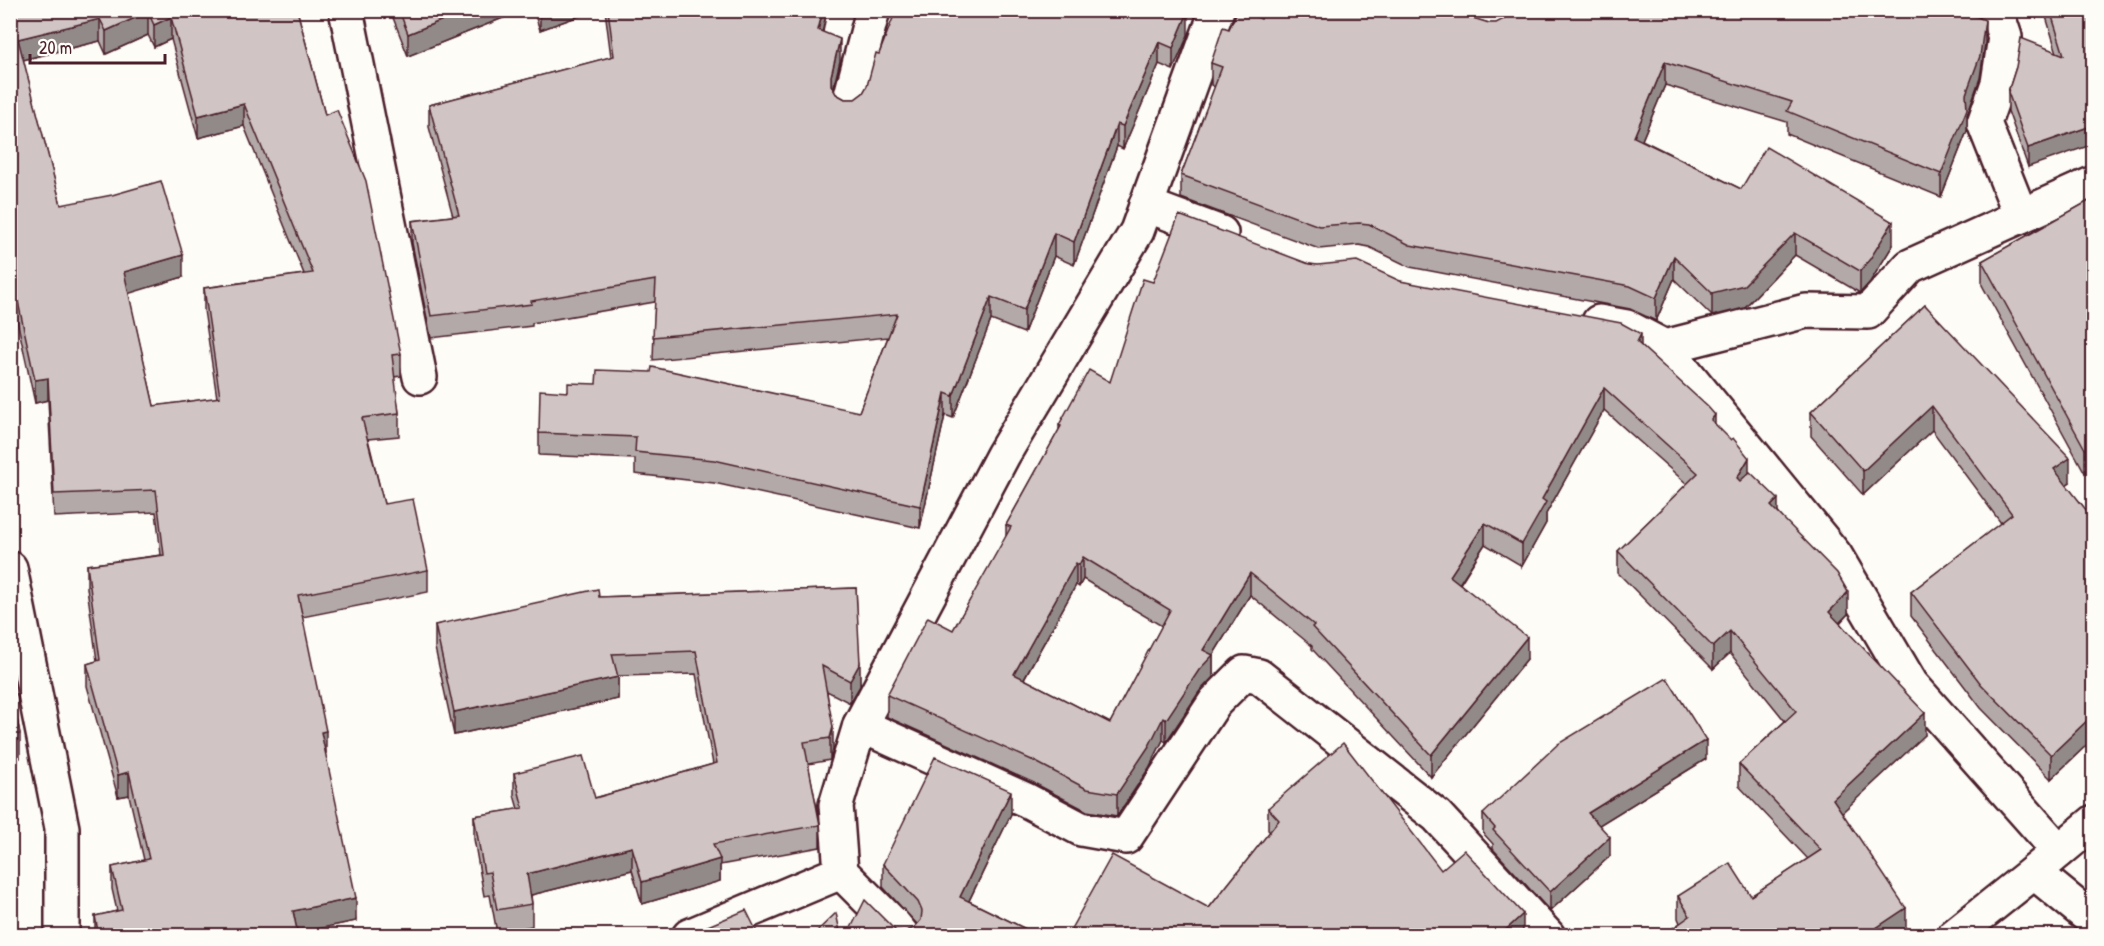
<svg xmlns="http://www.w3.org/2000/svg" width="2104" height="946" viewBox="0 0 2104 946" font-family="'Patrick Hand',sans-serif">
<rect width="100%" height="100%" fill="#fdfcf7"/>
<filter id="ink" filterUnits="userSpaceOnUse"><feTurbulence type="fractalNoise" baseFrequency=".0167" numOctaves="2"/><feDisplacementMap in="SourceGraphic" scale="12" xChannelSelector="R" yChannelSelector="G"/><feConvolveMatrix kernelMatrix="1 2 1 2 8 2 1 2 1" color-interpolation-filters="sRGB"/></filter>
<g filter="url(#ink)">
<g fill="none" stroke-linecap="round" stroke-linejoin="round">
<defs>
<g id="minor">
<polyline points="346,10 420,377"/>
<polyline points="1444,10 1459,18 1493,27 1501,10"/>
<polyline points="1996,10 2005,37 1998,83 1984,123 2021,216"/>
<polyline points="849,103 873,10"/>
<polyline points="1146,205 1221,233"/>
<polyline points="1599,322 1627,327 1665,347 1835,555 1911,684 2059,851"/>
<polyline points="1665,347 1806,311 1868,312 1910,266 2094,183"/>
<polyline points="10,568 62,828 62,936"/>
<polyline points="860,725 1026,800 1081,829 1126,837 1215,702 1244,673 1259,676 1437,816 1548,936"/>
<polyline points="2034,872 2094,921"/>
<polyline points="689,936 841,872"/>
<polyline points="903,936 894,925 841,872 836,805 860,725 1003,455 1137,231 1217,10"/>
<polyline points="1954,936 2034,872 2094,822"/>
</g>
</defs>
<use href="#minor" stroke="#4a1f2b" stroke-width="38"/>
<use href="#minor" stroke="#fdfcf7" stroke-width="33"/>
</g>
<g fill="#b3a9a9" stroke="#4a1f2b" stroke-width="1.5" fill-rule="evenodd">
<path d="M 10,10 L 297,10 L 325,115 L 401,354 L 401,376 L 394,377 L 399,413 L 399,436 L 368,439 L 384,504 L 428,570 L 428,592 L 302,617 L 326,753 L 325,754 L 356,921 L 297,933 L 297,936 L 95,936 L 95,916 L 117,911 L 112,889 L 112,867 L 144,860 L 129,795 L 118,797 L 87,686 L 87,664 L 97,661 L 87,588 L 87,565 L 161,555 L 156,512 L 54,517 L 48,400 L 35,403 L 15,311 L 10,312 ZM 148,35 L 154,47 L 171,39 L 198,138 L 244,126 L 304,274 L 204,288 L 204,310 L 217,398 L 154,406 L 128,293 L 183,277 L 61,205 L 23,60 L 100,41 L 106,54 Z"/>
<polygon points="390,10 523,10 408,56"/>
<polygon points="533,10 596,10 540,30"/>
<polygon points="605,10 827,10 823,32 840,61 833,89 836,94 845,99 855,99 863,93 867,86 879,54 1188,35 1173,70 1159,64 1123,149 1117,146 1074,265 1054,256 1024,333 991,320 953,418 945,415 920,528 714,483 635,474 635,459 539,455 539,433 859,412 888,337 653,360 655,302 532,323 532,326 431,338 412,243 412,221 453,216 429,127 429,105 611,57"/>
<polygon points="2044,10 2094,10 2028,167 2008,111 2008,92 2016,67 2057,53"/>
<polygon points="1450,12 1489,23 1985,43 1980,78 1967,115 1967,131 1941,197 1787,134 1787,122 1665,85 1642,140 1741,189 1893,245 1870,282 1860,293 1795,255 1744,308 1712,316 1674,279 1656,321 1630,309 1410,267 1369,247 1359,245 1319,249 1181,198 1181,175 1215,87 1211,85 1211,63 1229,29"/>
<polygon points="2094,198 2094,467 2085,473 1982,285 1982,261"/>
<path d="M 1309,264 L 1400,281 L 1641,346 L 1715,424 L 1749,472 L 1848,614 L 1840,623 L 1925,735 L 1842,812 L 1906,930 L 1897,936 L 1662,936 L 1680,923 L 1678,918 L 1678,896 L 1751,896 L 1808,859 L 1739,786 L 1739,764 L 1785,721 L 1730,653 L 1713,669 L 1618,573 L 1618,551 L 1687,484 L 1604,410 L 1546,514 L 1546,523 L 1522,566 L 1485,544 L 1460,584 L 1527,659 L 1431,777 L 1312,649 L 1312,646 L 1250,595 L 1213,655 L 1213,677 L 1199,692 L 1166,742 L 1163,740 L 1149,768 L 1117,816 L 1087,811 L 1034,783 L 887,717 L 887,695 L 953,630 L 1006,537 L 1006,525 L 1059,430 L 1059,425 L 1110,382 L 1153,282 ZM 1083,579 L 1162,626 L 1110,723 L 1024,679 L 1076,585 L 1079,587 Z"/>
<polygon points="1925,305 2070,482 2066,485 2094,520 2094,738 2051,779 1981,708 1911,616 1911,592 2001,523 1932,430 1863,495 1811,436 1811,412"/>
<polygon points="856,588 860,686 850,703 827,691 833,750 830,760 808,764 820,825 820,847 720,865 720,881 642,904 632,870 531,895 532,904 532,926 497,933 490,895 484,896 474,839 474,816 518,809 514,795 514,773 595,798 713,764 696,674 618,676 618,699 454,735 435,648 435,625 599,597"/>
<polygon points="10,683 20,734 20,758 10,759"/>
<polygon points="1706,759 1599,825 1610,856 1550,911 1493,849 1493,844 1483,833 1483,814"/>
<polygon points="1268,808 1441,870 1523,936 1209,908 1270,832 1268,830"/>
<polygon points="1011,814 969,901 1040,936 847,936 896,931 905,932 914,928 917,924 883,887 883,864"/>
</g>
<g fill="#928a89" stroke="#4a1f2b" stroke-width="1.5">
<polygon points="467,10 523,10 408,56 408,34"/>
<polygon points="540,10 596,10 540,30"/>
<polygon points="823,10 827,10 818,52 818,30"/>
<polygon points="148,12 148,35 106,54 106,31"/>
<polygon points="1188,12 1188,35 1173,70 1173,48"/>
<polygon points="171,17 171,39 154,47 154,25"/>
<polygon points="100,19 100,41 18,61 18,39"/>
<polygon points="1985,20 1985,43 1980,78 1967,115 1967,131 1941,197 1941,174 1966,94"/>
<polygon points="840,39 840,61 831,98 831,76"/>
<polygon points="1159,42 1159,64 1123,149 1123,126"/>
<polygon points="1665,62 1665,85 1634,159 1634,137"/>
<polygon points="244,104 244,126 198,138 198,116"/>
<polygon points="1117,124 1117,146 1074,265 1074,242"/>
<polygon points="2094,125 2094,144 2028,167 2028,148"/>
<polygon points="1893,222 1893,245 1870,282 1860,293 1860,271"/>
<polygon points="1054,233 1054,256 1024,333 1024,310"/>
<polygon points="1795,233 1795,255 1744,308 1712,316 1712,293"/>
<polygon points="183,255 183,277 124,295 124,272"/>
<polygon points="1674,256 1674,279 1656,321 1656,298"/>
<polygon points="991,297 991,320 953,418 953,396"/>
<polygon points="1641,334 1641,356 1637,342"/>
<polygon points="48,378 48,400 35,403 35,380"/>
<polygon points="1604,388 1604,410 1546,514 1546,523 1522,566 1522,544 1542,499"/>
<polygon points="945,393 945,415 920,528 920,506"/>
<polygon points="1932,406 1932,430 1863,495 1863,471"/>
<polygon points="1715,415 1715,437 1711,420"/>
<polygon points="2094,443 2094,467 2085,473 2085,449"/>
<polygon points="1749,458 1749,480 1737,500 1737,478"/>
<polygon points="2070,458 2070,482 2054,493 2054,469"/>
<polygon points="1778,499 1778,521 1771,506"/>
<polygon points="1485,523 1485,544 1450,598 1450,576"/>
<polygon points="1083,557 1083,579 1079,587 1079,565"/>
<polygon points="1076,563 1076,585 1014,696 1014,674"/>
<polygon points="1250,573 1250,595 1213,655 1213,677 1199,692 1166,742 1166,720 1203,650"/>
<polygon points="1848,592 1848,614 1829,633 1829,612"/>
<polygon points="1730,631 1730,653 1713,669 1713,647"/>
<polygon points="1527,637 1527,659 1431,777 1431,755"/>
<polygon points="860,663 860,686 850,703 850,681"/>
<polygon points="618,677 618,699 454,735 454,712"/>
<polygon points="1925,713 1925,735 1833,821 1833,799"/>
<polygon points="2094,714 2094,738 2051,779 2051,755"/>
<polygon points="1163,718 1163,740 1149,768 1117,816 1117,794"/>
<polygon points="833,727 833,750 830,760 830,738"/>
<polygon points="326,731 326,753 321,755 321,732"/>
<polygon points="1706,740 1706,759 1588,832 1588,813"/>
<polygon points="129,772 129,795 118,797 118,775"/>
<polygon points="1011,791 1011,814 960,919 960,897"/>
<polygon points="1610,837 1610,856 1550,911 1550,892"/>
<polygon points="632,847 632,870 527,896 527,874"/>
<polygon points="720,859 720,881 642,904 642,882"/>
<polygon points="356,898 356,921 297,933 293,911"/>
<polygon points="1906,908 1906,930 1897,936 1864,936"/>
<polygon points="1523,914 1523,936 1499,936"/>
</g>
<g fill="#d0c5c4" stroke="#4a1f2b" stroke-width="1.5" fill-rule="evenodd">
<path d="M 10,10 L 297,10 L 325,115 L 337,110 L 366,181 L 401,354 L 392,355 L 399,413 L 362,418 L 384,504 L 413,499 L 428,570 L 298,595 L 326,731 L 321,732 L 356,898 L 293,911 L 297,930 L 262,936 L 195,936 L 194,934 L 188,936 L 99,936 L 95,916 L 122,910 L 112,867 L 149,859 L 129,772 L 118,775 L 87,664 L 100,660 L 87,565 L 164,555 L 156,490 L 54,494 L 48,378 L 35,380 L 15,288 L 10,289 ZM 148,12 L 154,25 L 171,17 L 198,116 L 244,104 L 313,273 L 204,288 L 220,397 L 154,406 L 124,272 L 183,255 L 161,181 L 112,195 L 61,205 L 18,39 L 100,19 L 106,31 Z"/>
<polygon points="399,10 467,10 408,34"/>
<polygon points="608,10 823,10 818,30 840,39 831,76 831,85 836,94 845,99 855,99 863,93 867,86 876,53 879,54 896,10 1183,10 1188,12 1173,48 1159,42 1123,126 1117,124 1074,242 1054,233 1024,310 991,297 953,396 945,393 920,506 714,460 635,452 636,437 539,433 540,390 568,392 568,383 596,384 597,370 651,372 652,367 859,412 897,314 653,337 656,280 531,301 532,304 431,316 412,221 459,215 429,105 614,56"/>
<polygon points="1238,10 1242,10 1261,19 1265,10 1447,10 1489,23 1496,23 1504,19 1511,10 1960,10 1985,20 1980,56 1966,94 1967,109 1941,174 1787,111 1792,102 1665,62 1634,137 1741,189 1766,147 1893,222 1870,259 1860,271 1795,233 1744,285 1712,293 1674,256 1656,298 1630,286 1410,245 1369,224 1359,223 1319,226 1181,175 1222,67 1211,63 1223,27 1229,29"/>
<polygon points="2050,10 2094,10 2094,125 2028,148 2008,92 2016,67 2021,38 2064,55"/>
<polygon points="2094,198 2094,443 2085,449 1982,261"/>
<path d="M 1179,215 L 1309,264 L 1318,265 L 1357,261 L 1400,281 L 1621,323 L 1641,334 L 1637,342 L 1708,407 L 1715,415 L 1711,420 L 1731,440 L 1733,438 L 1749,458 L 1737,478 L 1740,481 L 1750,472 L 1778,499 L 1771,506 L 1837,573 L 1848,592 L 1829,612 L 1925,713 L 1833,799 L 1906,908 L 1864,936 L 1662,936 L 1690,916 L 1678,896 L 1730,863 L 1751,896 L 1821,850 L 1739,764 L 1796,711 L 1730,631 L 1713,647 L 1618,551 L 1698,473 L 1604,388 L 1542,499 L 1546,502 L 1522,544 L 1485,523 L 1450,576 L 1527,637 L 1431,755 L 1312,627 L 1314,625 L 1250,573 L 1203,650 L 1213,655 L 1199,670 L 1166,720 L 1163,718 L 1149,746 L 1117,794 L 1087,789 L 1034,761 L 887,695 L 928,617 L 953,630 L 1011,527 L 1006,525 L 1061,426 L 1059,425 L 1089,370 L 1110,382 L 1143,279 L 1153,282 ZM 1083,557 L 1170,610 L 1110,723 L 1014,674 L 1076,563 L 1079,565 Z"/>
<polygon points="1925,305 2070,458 2054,469 2094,520 2094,714 2051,755 1981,684 1911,592 2012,514 1932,406 1863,471 1811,412"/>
<polygon points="856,588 860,663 850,681 822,666 833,727 830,738 804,742 820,825 713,844 720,859 642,882 632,847 527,874 532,904 497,910 490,872 484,873 474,816 523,808 514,773 583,756 595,798 717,763 696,651 612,654 618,677 454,712 435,625 598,589 599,597"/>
<polygon points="1667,678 1706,740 1588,813 1610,837 1550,892 1493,830 1495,828 1483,814 1558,744"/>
<polygon points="10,683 20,734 10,736"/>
<polygon points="1343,743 1441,870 1464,850 1523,914 1499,936 1067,936 1112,855 1209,908 1279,820 1268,808"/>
<polygon points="935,757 1011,791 960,897 1040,936 847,936 865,900 896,931 905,932 914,928 921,920 922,911 918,902 883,864"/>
<polygon points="746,910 759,936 678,936 686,932 696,931"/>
<polygon points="836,913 841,936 812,936"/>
</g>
</g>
<rect width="2104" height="946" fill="none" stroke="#fdfcf7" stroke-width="36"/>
<rect x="18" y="18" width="2068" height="910" fill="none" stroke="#4a1f2b" stroke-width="2" filter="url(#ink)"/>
<path d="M30 54v9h135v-9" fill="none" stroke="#4a1f2b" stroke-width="3"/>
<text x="39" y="54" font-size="18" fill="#4a1f2b" stroke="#fdfcf7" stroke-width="4.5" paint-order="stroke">20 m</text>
</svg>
